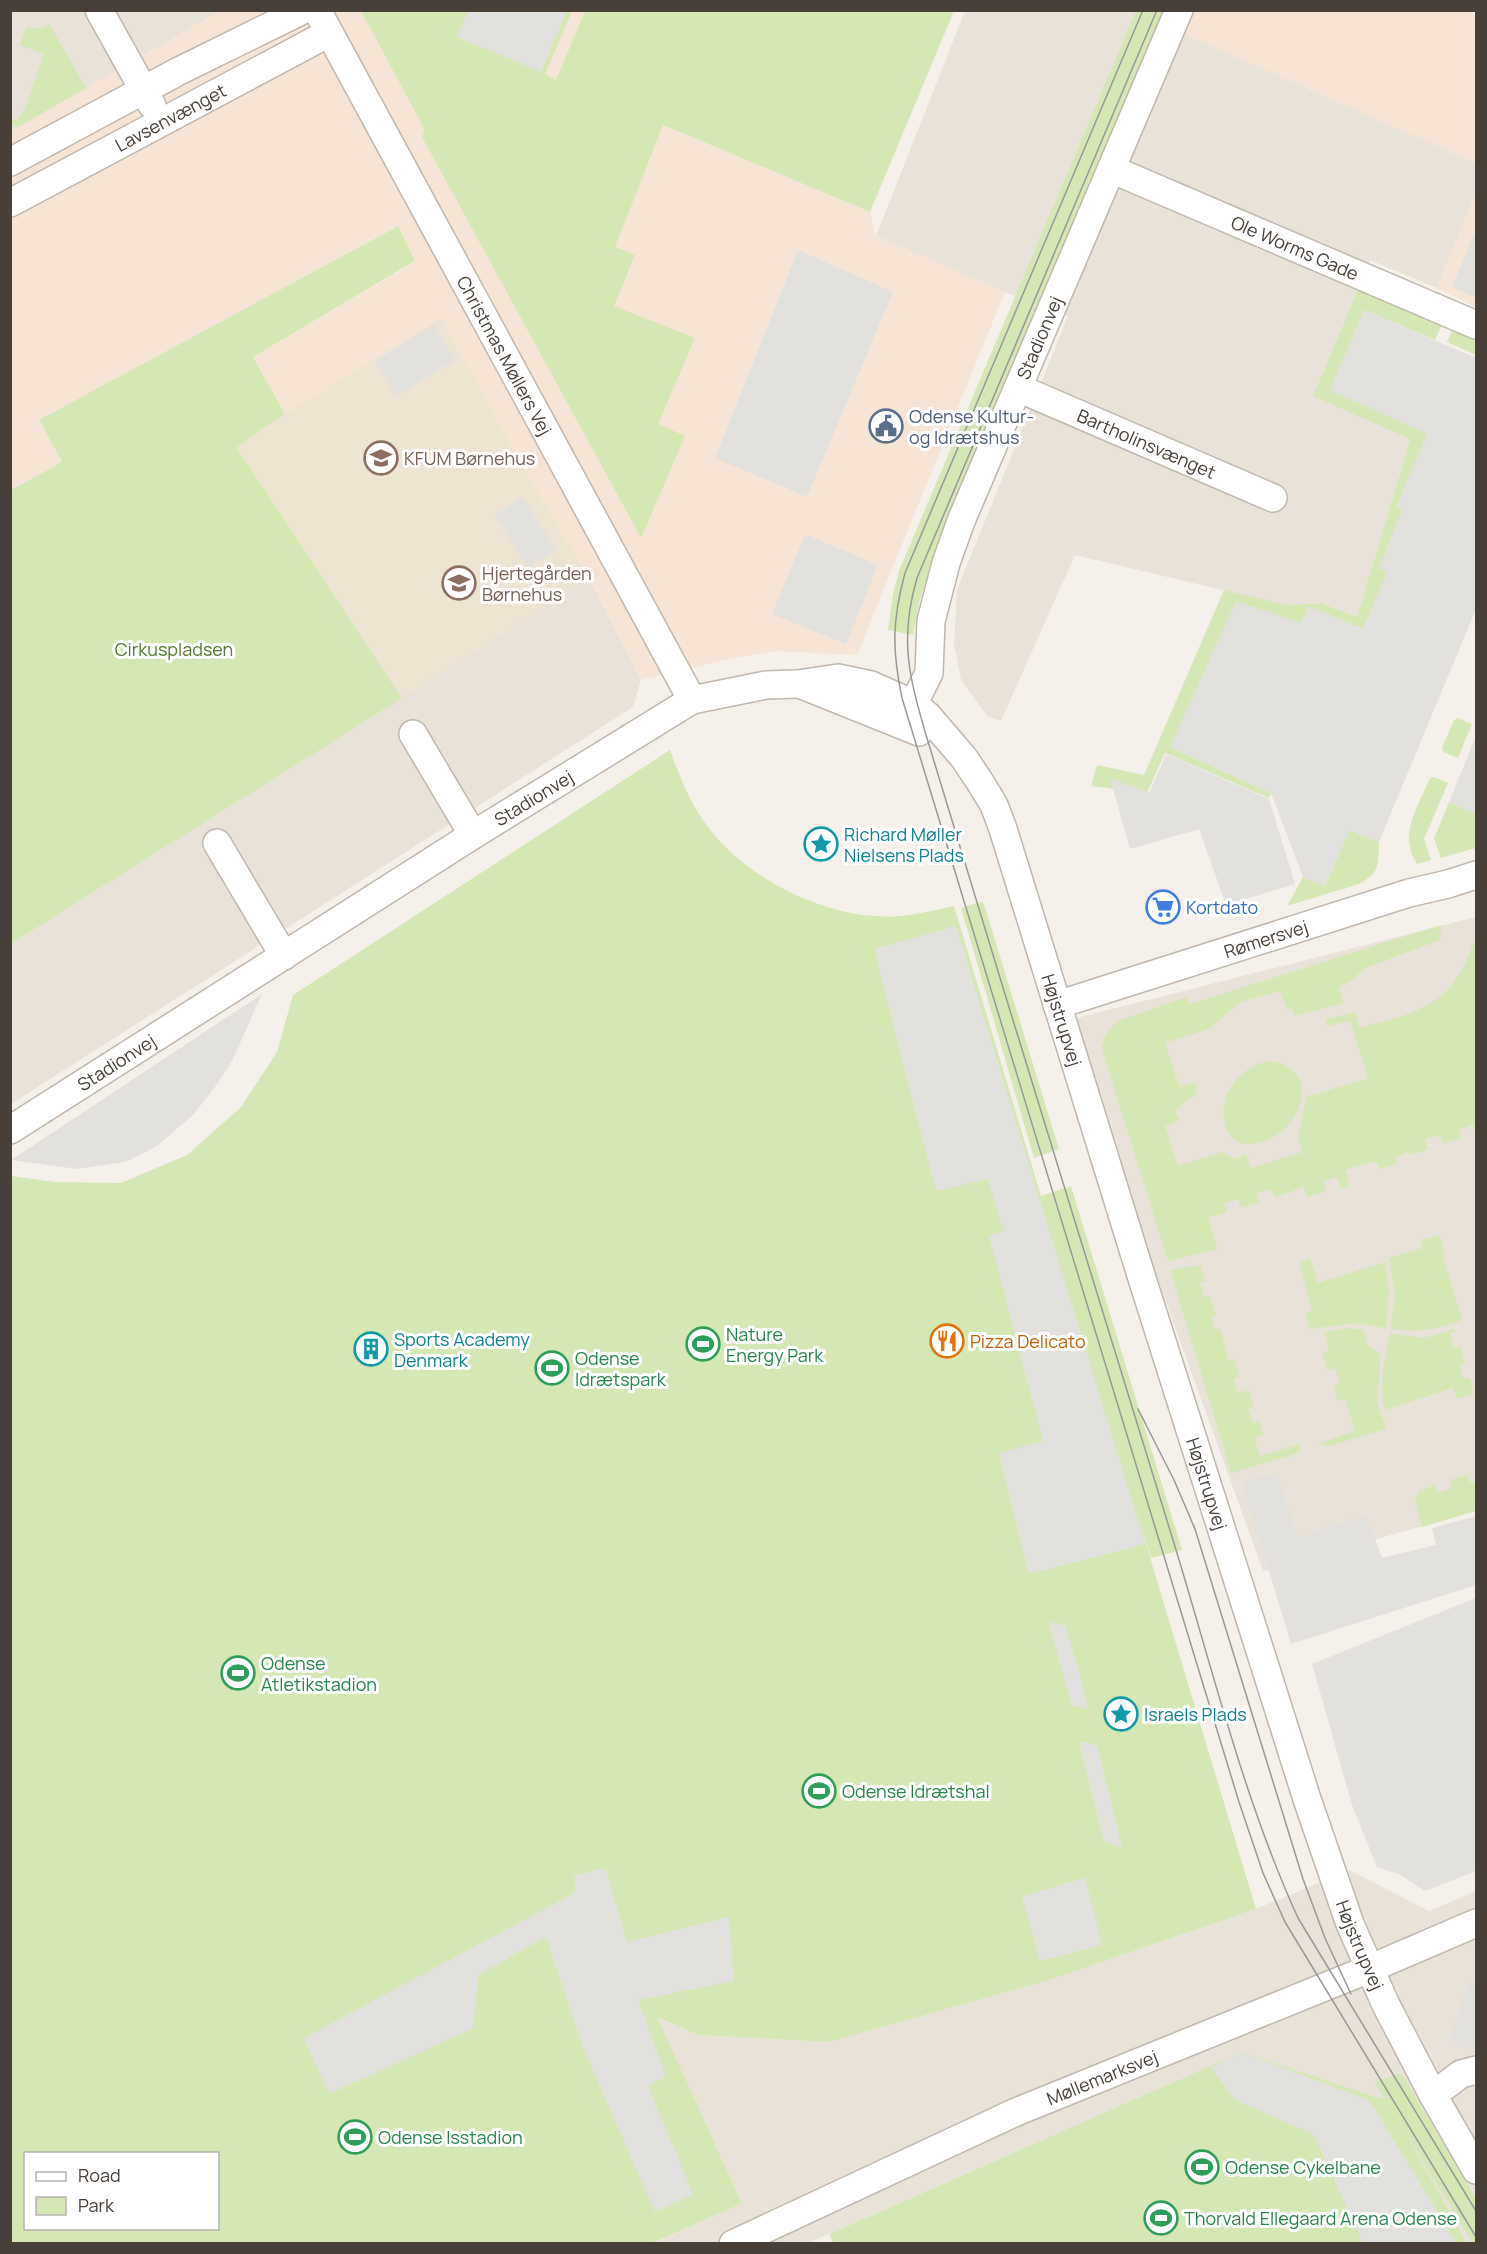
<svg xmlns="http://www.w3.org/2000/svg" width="1487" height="2254" viewBox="0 0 1487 2254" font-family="Manrope,sans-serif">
<rect width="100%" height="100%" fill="#f5f0ea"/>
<g fill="#e8e2d8">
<polygon points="11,11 220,11 11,132"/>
<polygon points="965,11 1195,11 1185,34 1476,163 1476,192 1437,288 1370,260 1313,396 1410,438 1357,617 1321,603 1286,605 1075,555 1001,721 987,716 961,680 954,644 957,590 1068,316 1005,292 876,236"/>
<polygon points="589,579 641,680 633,707 11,1104 11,944"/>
<polygon points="1476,917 1476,1511 1263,1571 1065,1021"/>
<polygon points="1349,1870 1429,1911 1476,1891 1476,2243 1467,2243 1386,2101 1242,2052 808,2243 653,2244 742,2202 656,2017 698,2035 829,2042 1046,1981 1256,1909"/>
</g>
<g fill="#f6e5d6">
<polygon points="1465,10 1476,15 1476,163 1185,34 1195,11"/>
<polygon points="220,11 585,11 556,80 870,212 876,236 1005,292 857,655 775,651 725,660 641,680 589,579 402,698 260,430 284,414 253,357 415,262 397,226 39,421 62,462 11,490 10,132"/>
<polygon points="1476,192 1476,307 1437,288"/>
</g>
<polygon fill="#ede4d4" points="441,318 524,469 589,579 402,698 237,448 260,430"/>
<g fill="#d5e8b3" fill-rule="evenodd">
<polygon points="361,11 572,11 545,74 556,80 585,11 954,11 870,212 663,125 615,247 635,255 614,306 695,338 658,424 685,436 641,538 422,137 425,130"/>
<polygon points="1136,11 1165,11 938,543 919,603 913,635 888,630 893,594 899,571"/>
<polygon points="49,24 86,88 18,127 11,124 11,118 17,120 24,110 44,54 20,45 26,28 42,28"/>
<polygon points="398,226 415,261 253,357 285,414 260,430 237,448 402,698 11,944 11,490 62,462 39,420"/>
<polygon points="1358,289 1442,324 1435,340 1364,310 1427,433 1476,524 1379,568 1476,610 1381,588 1363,629 1309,607 1301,624 1170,747 1271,793 1269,798 1165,753 1147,793 1091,786 1097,765 1144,775 1224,590 1286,605 1321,603 1357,617 1410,439 1313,396"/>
<polygon points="1454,327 1476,338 1476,355 1447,342"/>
<polygon points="1458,718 1472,724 1458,758 1443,752 1442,748 1454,720"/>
<path d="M 670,750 C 680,777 690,804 708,827 C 748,881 833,922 900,916 C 918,914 937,910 954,906 L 1041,1196 L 1071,1186 L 1182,1550 L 1151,1558 L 1136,1511 L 1256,1909 L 1046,1981 L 829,2042 L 698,2035 L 657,2017 L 742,2203 L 653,2243 L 11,2243 L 11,1176 L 55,1182 L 121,1183 L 187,1155 L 241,1107 L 277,1052 L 293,995 ZM 26,2154 L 218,2154 L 218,2228 L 26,2228 Z"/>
<path d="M 1434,777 L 1448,783 L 1424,839 L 1431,860 L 1417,864 C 1398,834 1418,807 1430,778 Z"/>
<polygon points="1449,802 1476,814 1476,848 1441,858 1434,839"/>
<path d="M 1349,830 L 1379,842 C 1378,864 1381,872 1359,884 L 1287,906 L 1303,877 L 1325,886 Z"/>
<polygon points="983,901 1059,1149 1034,1158 961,908"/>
<path d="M 1441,925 L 1440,940 L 1365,968 L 1352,980 L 1339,987 L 1343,1003 L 1295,1016 L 1292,1008 L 1287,1010 L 1280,991 L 1240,1002 L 1209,1029 L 1165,1043 L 1179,1087 L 1196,1082 L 1197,1093 L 1175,1111 L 1179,1120 L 1165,1126 L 1178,1166 L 1222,1152 L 1237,1159 L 1246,1154 L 1251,1168 L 1302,1152 L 1298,1138 L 1306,1097 L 1368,1078 L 1350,1021 L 1327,1026 L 1325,1019 L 1356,1012 L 1360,1028 C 1383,1021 1410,1016 1431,1003 C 1451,992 1467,965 1473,943 L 1476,943 L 1476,1133 L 1473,1125 L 1459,1130 L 1461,1138 L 1442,1144 L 1440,1135 L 1424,1139 L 1428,1149 L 1410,1155 L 1408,1152 L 1395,1157 L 1397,1164 L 1379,1169 L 1376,1161 L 1345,1170 L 1350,1186 L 1341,1189 L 1337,1177 L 1323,1182 L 1326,1191 L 1307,1197 L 1304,1187 L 1275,1197 L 1271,1189 L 1256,1193 L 1260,1202 L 1241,1208 L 1238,1199 L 1224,1203 L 1227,1212 L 1208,1218 L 1218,1249 L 1168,1261 L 1101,1046 L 1109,1029 L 1120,1020 L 1187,997 L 1190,1004 Z"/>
<path d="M 1272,1061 C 1331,1072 1294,1152 1239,1143 C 1208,1123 1228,1075 1258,1064 C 1262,1062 1268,1062 1272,1061 Z"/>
<path d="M 1439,1235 L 1445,1252 L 1442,1254 L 1462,1320 C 1439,1329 1416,1333 1391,1329 L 1395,1295 L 1389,1258 L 1423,1248 L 1421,1240 Z"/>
<polygon points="1310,1258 1318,1283 1385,1262 1389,1291 1386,1328 1356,1323 1310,1329 1305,1313 1312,1310 1299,1262"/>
<polygon points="1200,1265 1205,1281 1200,1283 1204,1297 1210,1296 1216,1315 1211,1317 1215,1330 1220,1328 1228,1360 1234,1359 1240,1377 1234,1379 1238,1393 1249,1390 1254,1406 1248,1408 1253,1423 1259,1421 1263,1435 1254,1438 1260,1456 1300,1444 1299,1453 1231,1473 1170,1270"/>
<polygon points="1347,1328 1364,1330 1367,1344 1381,1355 1377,1402 1386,1429 1330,1446 1319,1444 1355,1430 1345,1400 1338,1401 1333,1386 1340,1384 1335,1368 1328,1370 1322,1352 1329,1350 1324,1332"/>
<path d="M 1455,1329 L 1455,1331 L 1450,1333 L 1454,1348 L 1460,1346 L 1465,1364 L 1459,1366 L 1463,1379 L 1470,1378 L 1474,1394 L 1457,1399 L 1453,1388 L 1385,1410 C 1378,1385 1385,1358 1390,1333 L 1424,1338 Z"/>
<polygon points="1467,1475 1470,1483 1476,1481 1476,1511 1422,1527 1415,1501 1419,1491 1435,1485 1438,1493 1452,1488 1450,1480"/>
<polygon points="1242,2052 1385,2100 1375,2082 1401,2073 1476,2199 1476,2243 1473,2243 1398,2120 1467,2243 834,2244 829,2234"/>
</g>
<g fill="#e3e1de">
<polygon points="562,10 566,12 541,72 457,37 468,11"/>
<polygon points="1476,229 1476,298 1452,287"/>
<polygon points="798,250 893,292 807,497 715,458"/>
<polygon points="1364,310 1476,358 1476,609 1379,842 1349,830 1325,886 1303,877 1271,793 1170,747 1236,601 1301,623 1309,606 1363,629 1387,572 1379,568 1402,510 1396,506 1427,434 1330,390"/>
<polygon points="434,325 455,360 396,396 375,361"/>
<polygon points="523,497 556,550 528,568 495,515"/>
<polygon points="805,534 878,565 846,644 772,614"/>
<polygon points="1476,736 1476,814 1449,802"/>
<polygon points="1166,754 1269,799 1295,884 1226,905 1199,829 1130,849 1110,778 1149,793"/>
<polygon points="956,926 1145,1544 1029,1574 999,1453 1043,1441 989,1236 1005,1230 1003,1224 1001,1224 988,1179 936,1191 874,949"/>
<polygon points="262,994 232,1061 218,1083 194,1114 157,1146 125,1162 77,1169 11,1160"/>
<polygon points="1277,1473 1297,1537 1366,1515 1382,1558 1436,1545 1432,1528 1476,1516 1476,1585 1291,1644 1242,1482"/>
<polygon points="1476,1598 1476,1871 1425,1891 1401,1875 1377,1867 1352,1805 1312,1664"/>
<polygon points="1049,1622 1066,1626 1089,1710 1071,1705"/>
<polygon points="1079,1741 1097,1746 1122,1848 1104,1841"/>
<polygon points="605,1868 627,1942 729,1917 734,1981 638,2000 666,2076 648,2086 693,2194 655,2212 584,2050 546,1937 478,1975 473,2028 329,2094 304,2038 576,1892 574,1876"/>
<polygon points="1085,1877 1102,1945 1040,1961 1022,1897"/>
<polygon points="1469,1981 1476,1983 1476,2052 1449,2043"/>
<polygon points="1242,2052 1370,2101 1456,2243 1363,2243 1314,2135 1234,2099 1211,2068"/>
</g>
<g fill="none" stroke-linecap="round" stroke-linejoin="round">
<defs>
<g id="minor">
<polyline points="99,10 152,105"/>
<path id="s1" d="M 317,10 L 692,700"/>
<polyline points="10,162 179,71 303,10"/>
<path id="s2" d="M 1111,169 L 1476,325"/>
<path id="s3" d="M 10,203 L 329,33"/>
<path id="s4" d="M 1018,388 L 1273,498"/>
<polyline points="802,685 919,732"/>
<path id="s5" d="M 903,725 L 929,673 L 931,621 L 946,563 L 961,521 L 1179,10"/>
<polyline points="413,734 473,835"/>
<polyline points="217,843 284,956"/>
<path id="s6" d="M 1057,1005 L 1409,893 L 1448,884 L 1476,875"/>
<path id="s7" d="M 10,1130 L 473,835 L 692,700 L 766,685 L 798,684 L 838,678 L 871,685 L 914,704 L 928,716 L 964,758 L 980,782 L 994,805 L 1003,829 L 1140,1272 L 1307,1799 L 1350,1924 L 1386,2005 L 1433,2095 L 1476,2170"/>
<polyline points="1433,2095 1461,2074 1476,2070"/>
<path id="s8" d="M 733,2244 L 1016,2112 L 1369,1969 L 1476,1923"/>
</g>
</defs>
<use href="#minor" stroke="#c0b7ac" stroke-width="30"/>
<use href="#minor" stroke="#fff" stroke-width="27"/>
<g stroke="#989898" stroke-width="1.5">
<path d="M 1143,10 L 905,573 C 892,621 892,650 902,698 L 1239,1802 L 1263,1873 L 1285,1922 L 1476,2237"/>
<path d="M 1157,10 L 917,578 C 899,639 909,676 926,735 C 1007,999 1086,1264 1169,1527 C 1210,1658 1241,1793 1298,1918 L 1476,2211"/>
<polyline points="1138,1409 1174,1480 1195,1529 1303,1879 1325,1938 1351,1994"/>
</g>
</g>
<defs>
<symbol id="civic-ring" viewBox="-11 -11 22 22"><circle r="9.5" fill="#fff" stroke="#5c6f8a" stroke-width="1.5"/><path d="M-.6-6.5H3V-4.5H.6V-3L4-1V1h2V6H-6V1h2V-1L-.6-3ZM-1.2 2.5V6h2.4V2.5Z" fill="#5c6f8a"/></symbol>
<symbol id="school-ring" viewBox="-11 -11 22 22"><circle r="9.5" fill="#fff" stroke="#8d6e63" stroke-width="1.5"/><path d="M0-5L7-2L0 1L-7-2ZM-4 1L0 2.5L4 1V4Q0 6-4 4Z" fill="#8d6e63"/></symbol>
<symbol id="sight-ring" viewBox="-11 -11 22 22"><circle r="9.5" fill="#fff" stroke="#0f9aa8" stroke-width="1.5"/><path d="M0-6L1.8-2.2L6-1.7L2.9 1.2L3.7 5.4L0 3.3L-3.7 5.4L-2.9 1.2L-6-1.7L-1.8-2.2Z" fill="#0f9aa8"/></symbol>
<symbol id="supermarket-ring" viewBox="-11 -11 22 22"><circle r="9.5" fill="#fff" stroke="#3f7fe0" stroke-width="1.5"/><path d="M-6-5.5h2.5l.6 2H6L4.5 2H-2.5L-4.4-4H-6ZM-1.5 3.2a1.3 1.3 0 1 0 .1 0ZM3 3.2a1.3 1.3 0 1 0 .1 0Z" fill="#3f7fe0"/></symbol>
<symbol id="restaurant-ring" viewBox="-11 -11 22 22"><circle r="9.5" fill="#fff" stroke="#e8710a" stroke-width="1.5"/><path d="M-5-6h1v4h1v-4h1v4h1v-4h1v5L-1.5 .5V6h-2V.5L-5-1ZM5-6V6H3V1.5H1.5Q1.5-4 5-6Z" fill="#e8710a"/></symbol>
<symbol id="stadium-ring" viewBox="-11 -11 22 22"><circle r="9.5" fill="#fff" stroke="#2e9e5b" stroke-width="1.5"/><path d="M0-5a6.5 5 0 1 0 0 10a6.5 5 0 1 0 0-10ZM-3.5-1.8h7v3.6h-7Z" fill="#2e9e5b"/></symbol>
<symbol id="building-ring" viewBox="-11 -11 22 22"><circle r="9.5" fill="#fff" stroke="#0f9aa8" stroke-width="1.5"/><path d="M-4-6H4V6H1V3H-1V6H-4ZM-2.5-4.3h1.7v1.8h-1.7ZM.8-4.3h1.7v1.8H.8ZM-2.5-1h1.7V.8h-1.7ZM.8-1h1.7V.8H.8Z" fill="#0f9aa8"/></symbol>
</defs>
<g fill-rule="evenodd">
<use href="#civic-ring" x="867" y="407" width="38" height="38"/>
<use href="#school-ring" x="362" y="439" width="38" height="38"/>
<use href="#school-ring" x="440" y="564" width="38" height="38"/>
<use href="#sight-ring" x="802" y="825" width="38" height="38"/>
<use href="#supermarket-ring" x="1144" y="888" width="38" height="38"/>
<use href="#restaurant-ring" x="928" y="1322" width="38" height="38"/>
<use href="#stadium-ring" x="684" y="1325" width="38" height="38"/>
<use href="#building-ring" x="352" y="1330" width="38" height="38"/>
<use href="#stadium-ring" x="533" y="1349" width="38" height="38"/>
<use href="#stadium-ring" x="219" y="1654" width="38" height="38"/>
<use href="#sight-ring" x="1102" y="1695" width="38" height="38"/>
<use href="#stadium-ring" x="800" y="1772" width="38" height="38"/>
<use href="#stadium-ring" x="336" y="2118" width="38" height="38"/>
<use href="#stadium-ring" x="1183" y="2148" width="38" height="38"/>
<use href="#stadium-ring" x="1142" y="2199" width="38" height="38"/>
</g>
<g text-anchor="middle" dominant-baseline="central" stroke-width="6" stroke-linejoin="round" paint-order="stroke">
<g font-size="18" fill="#484038" stroke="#fff">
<text stroke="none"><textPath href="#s3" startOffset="182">Lavsenvænget</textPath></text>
<text stroke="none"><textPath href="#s2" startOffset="200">Ole Worms Gade</textPath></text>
<text stroke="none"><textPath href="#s5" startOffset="414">Stadionvej</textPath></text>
<text stroke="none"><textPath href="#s1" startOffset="393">Christmas Møllers Vej</textPath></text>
<text stroke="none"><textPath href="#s4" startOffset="140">Bartholinsvænget</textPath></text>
<text stroke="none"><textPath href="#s7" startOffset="620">Stadionvej</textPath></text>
<text stroke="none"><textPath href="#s6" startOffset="219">Rømersvej</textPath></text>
<text stroke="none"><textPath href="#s7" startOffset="1390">Højstrupvej</textPath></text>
<text stroke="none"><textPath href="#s7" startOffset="126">Stadionvej</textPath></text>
<text stroke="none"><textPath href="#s7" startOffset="1876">Højstrupvej</textPath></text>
<text stroke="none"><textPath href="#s7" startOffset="2362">Højstrupvej</textPath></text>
<text stroke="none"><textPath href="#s8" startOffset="405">Møllemarksvej</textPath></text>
</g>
<g font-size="18" fill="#4e5e75" stroke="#fff" text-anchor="start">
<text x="909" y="416">Odense Kultur-<tspan x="909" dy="21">og Idrætshus</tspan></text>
</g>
<g font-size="18" fill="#785e54" stroke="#fff" text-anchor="start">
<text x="404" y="458">KFUM Børnehus</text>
<text x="482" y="573">Hjertegården<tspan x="482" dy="21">Børnehus</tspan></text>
</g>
<g font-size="18" fill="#517a2b" stroke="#fff">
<text x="174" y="649">Cirkuspladsen</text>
</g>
<g font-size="18" fill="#0d838f" stroke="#fff" text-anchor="start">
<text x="844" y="834">Richard Møller<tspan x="844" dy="21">Nielsens Plads</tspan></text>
<text x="394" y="1339">Sports Academy<tspan x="394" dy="21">Denmark</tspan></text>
<text x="1144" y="1714">Israels Plads</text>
</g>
<g font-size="18" fill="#366cbe" stroke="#fff" text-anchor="start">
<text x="1186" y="907">Kortdato</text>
</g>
<g font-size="18" fill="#27864d" stroke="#fff" text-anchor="start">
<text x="726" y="1334">Nature<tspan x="726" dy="21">Energy Park</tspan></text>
<text x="575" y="1358">Odense<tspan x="575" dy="21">Idrætspark</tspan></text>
<text x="261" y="1663">Odense<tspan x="261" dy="21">Atletikstadion</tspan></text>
<text x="842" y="1791">Odense Idrætshal</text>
<text x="378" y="2137">Odense Isstadion</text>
<text x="1225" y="2167">Odense Cykelbane</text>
<text x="1184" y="2218">Thorvald Ellegaard Arena Odense</text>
</g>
<g font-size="18" fill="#c56008" stroke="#fff" text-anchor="start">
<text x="970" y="1341">Pizza Delicato</text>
</g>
</g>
<rect width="1487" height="2254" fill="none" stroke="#484038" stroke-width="24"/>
<rect x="24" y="2152" width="195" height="78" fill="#ffffff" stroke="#b6b3af" stroke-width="1.5"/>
<rect x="36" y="2172" width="30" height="9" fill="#ffffff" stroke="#b6b3af" stroke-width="1.5"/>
<text x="78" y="2182" font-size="18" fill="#484038">Road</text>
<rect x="36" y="2197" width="30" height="18" fill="#d5e8b3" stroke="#b6b3af" stroke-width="1.5"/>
<text x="78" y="2212" font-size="18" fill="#484038">Park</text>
</svg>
